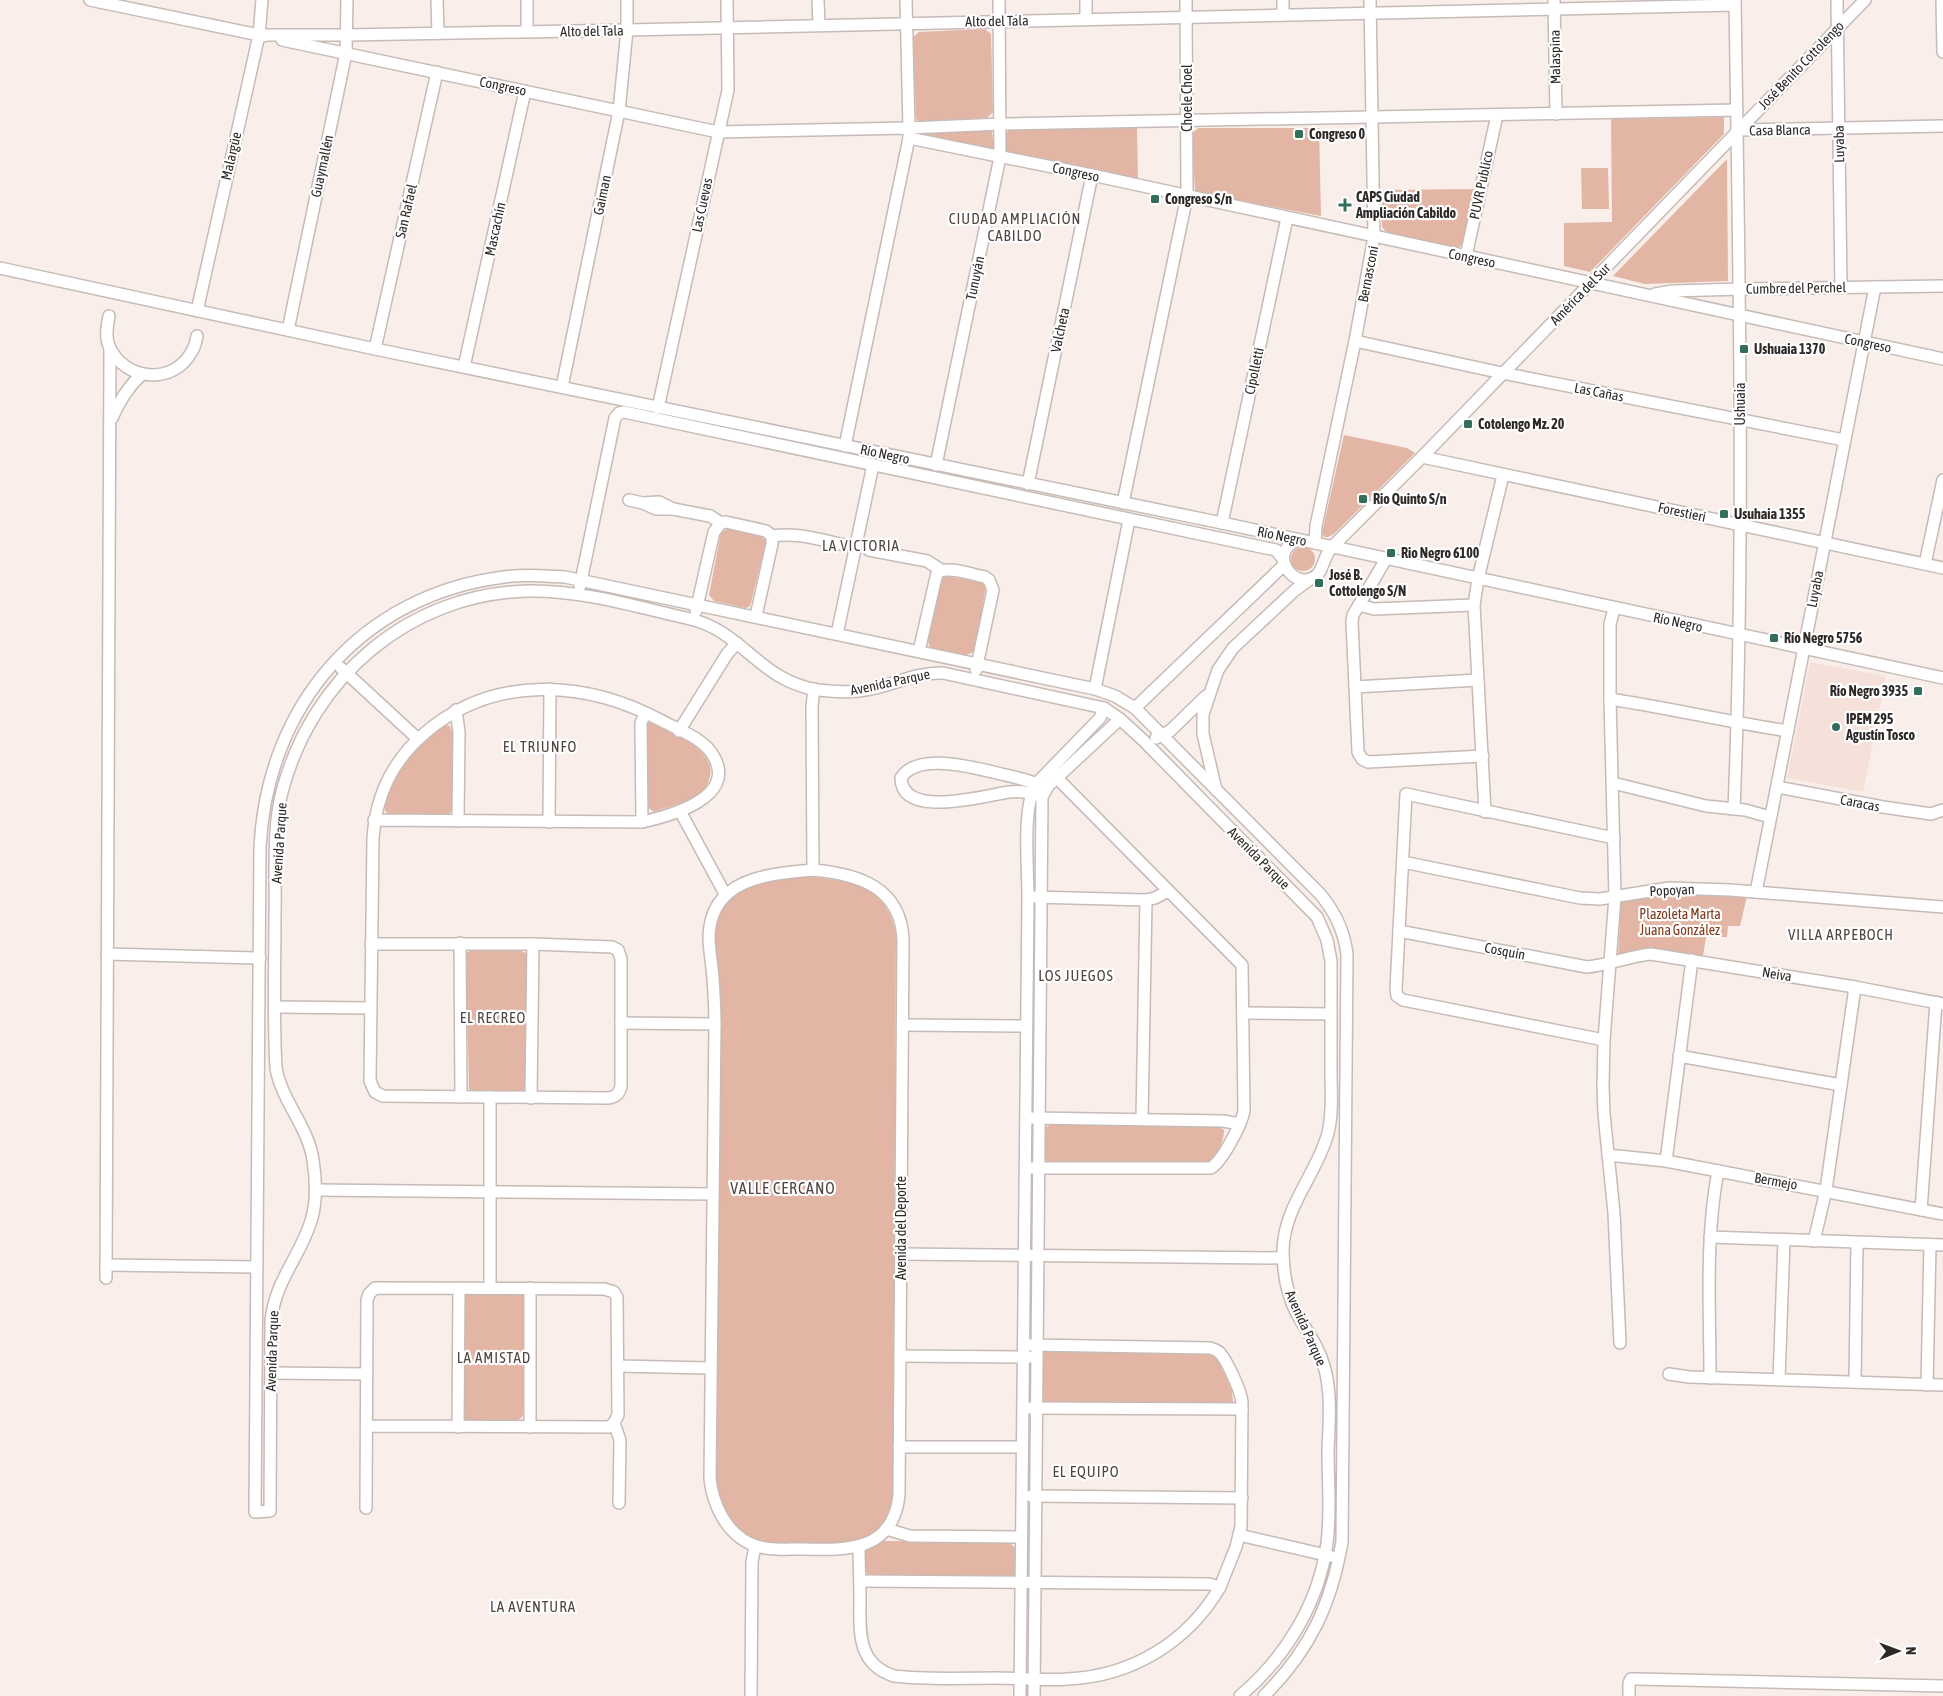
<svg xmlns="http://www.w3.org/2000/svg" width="1943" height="1696" viewBox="0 0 1943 1696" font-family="'Asap Condensed',sans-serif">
<rect width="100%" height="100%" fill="#faeeea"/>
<polygon fill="#f5e1da" points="1810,662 1886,676 1863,792 1787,778"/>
<g fill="#e2b5a4">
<polygon points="985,29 991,34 993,112 987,118 919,121 916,119 913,37 919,32"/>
<polygon points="1724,117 1724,134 1590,272 1564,266 1564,223 1612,222 1611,119"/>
<polygon points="1137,126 1138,181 1008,154 1004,150 1004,136 1010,129"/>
<polygon points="1198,128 1319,128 1321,216 1195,192 1192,134"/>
<polygon points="988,129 992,132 994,149 989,153 916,135 917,131"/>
<polygon points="1727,159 1728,281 1645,284 1613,276"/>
<polygon points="1581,168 1608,168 1609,209 1582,209"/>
<polygon points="1476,189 1464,243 1458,248 1388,234 1382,227 1381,190"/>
<polygon points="1344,435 1407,448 1415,453 1334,534 1328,537 1324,537 1322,533"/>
<polygon points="730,528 760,535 766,541 751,603 749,607 745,608 714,601 709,595 721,532"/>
<circle cx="1303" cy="559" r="12"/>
<polygon points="947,576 983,583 986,586 975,651 967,655 932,649 929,646 928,640 941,581 943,577"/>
<path d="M 651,722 C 671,733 720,750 709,780 C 707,788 702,793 694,797 C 682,804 667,807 654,812 L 646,806 L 647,724 Z"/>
<path d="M 445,725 L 450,726 L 453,735 L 454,806 L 451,812 L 446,816 L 389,814 L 385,811 C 382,785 422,734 445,725 Z"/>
<path d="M 805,876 C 849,881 887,884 896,934 L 893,1495 C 882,1552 844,1544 797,1544 C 787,1544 768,1548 759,1543 C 732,1528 726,1516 714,1489 L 711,944 C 713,934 714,922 719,913 C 734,882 775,880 805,876 Z"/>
<path d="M 1681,892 L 1747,896 L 1740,926 L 1728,926 L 1727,937 L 1706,937 L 1703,956 C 1672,952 1648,944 1618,956 L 1621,900 Z"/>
<polygon points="471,951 521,951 526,953 529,957 526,1086 525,1090 521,1093 473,1091 469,1089 466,956 467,952"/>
<path d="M 1052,1124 L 1219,1126 L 1224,1130 C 1224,1142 1217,1154 1210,1163 L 1050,1163 L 1047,1162 L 1043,1157 L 1044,1128 Z"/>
<polygon points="471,1293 521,1293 524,1294 525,1299 524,1411 522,1417 518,1420 469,1421 465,1419 463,1414 465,1298 466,1295"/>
<polygon points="1050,1350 1208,1353 1216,1355 1232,1391 1233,1402 1230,1404 1046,1404 1040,1397 1043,1353"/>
<polygon points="880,1541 1009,1542 1015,1548 1016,1571 1013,1577 870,1576 865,1571 864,1556 865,1551"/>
</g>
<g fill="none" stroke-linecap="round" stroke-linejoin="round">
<defs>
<g id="minor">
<polyline points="90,0 264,36"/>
<polyline points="437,0 438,33"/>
<polyline points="527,0 527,31"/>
<polyline points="818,0 819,25"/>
<polyline points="906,0 909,128 1001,124 1737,110"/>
<polyline points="1086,0 1086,19"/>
<polyline points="1283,0 1283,15"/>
<polyline points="1554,0 1556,114"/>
<polyline points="1837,0 1841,287"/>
<polyline points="1942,0 1943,52"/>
<polyline points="259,35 348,35 627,30 1735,5"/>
<polyline points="282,40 718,132 909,128 909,138 845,446"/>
<polyline points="1737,130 1943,126"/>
<polyline points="909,138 1092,175 1943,359"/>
<polyline points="1466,256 1497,115"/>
<polyline points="0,268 375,349 1222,523 1943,678"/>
<polyline points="1655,294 1673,291 1740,289 1943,286"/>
<polyline points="197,311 259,35 262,0"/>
<path d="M 109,316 C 107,326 105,337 109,346 C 124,381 174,386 192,351 C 195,347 196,341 197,336"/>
<polyline points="288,330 346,53 347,0"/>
<polyline points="1355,341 1502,373 1844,440"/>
<polyline points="375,349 437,72"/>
<polyline points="464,367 525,91"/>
<polyline points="562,387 619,111 627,30 627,0"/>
<polyline points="658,408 728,90 727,0"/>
<path d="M 112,418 C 120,401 127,388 141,375"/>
<polyline points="1422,457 1943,568"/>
<polyline points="936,465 1000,157 999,0"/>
<polyline points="1028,484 1092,175"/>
<polyline points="629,500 643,503 656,509 673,509 659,502 643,503"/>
<polyline points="1123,503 1187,196 1186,0"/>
<polyline points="673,509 710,516 721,523"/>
<polyline points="1222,523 1287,218"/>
<path d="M 772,536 C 798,532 820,540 845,545"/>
<path d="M 1298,540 C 1265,553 1296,594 1317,575 C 1324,568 1323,557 1332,547 L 1422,457 L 1865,0"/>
<polyline points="1315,543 1316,526 1355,341 1374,237 1370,0"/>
<polyline points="869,550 927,561 941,570"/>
<polyline points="1386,559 1353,615 1352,622 1358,752 1362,759 1368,762 1483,756"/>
<polyline points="1925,564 1943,480"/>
<polyline points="580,586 615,418 619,413 624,412 1266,548 1276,550 1283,559"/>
<polyline points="1359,605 1374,609 1474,605"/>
<polyline points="1614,609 1610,624 1610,699 1615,897 1604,1040 1603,1086 1604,1114 1614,1213 1620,1343"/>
<polyline points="696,611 714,532 721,523 726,522 766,531 772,536 772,544 756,616"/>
<polyline points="837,634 873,465"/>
<path d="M 919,651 L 937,573 C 947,565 973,575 985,577 L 989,580 L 993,590 L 976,670"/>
<polyline points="341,668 418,739"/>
<polyline points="1355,687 1478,680"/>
<polyline points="1095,689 1129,520"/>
<path d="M 1610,699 C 1669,708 1728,722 1788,731"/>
<polyline points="1135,708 1284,565"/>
<polyline points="456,710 459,732 458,821"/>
<polyline points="679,731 727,654 737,643"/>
<polyline points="1156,738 1170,731 1206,696"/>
<polyline points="1613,783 1706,806 1745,810 1770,817"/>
<polyline points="1777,787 1883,807 1931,814 1943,810"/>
<polyline points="1216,790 1203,734 1203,714 1218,670 1233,648 1294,591 1310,579"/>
<path d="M 1036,795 C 1028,792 1018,791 1009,792 C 986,795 902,820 901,778 C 917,751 977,768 1001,774 C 1015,777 1030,780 1042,787"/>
<path d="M 1734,809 C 1745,539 1739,270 1735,0"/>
<polyline points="680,811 725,894"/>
<polyline points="1485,812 1474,605 1478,579 1503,475"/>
<polyline points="549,822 550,689"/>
<polyline points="642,822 641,723 645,713"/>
<polyline points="1403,862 1580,898 1600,899 1669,888 1730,890 1943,907"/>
<path d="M 813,870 C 858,874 901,887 903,940 L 899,1495 C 893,1553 845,1550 800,1549 C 783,1549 763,1551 747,1542 C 725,1530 713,1504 710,1479 L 715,1024 C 715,1009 714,993 713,978 C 712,964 709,950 709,936 C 711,878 768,874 813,870 Z"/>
<polyline points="813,870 812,706 814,689"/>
<polyline points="1756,892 1875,287"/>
<polyline points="1034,897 1146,900 1155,898 1168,891"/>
<path d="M 1399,931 L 1587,967 C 1609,965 1629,956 1651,954 L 1855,987 L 1943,1004"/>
<polyline points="460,943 461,1097"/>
<path d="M 371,944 L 533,944 L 612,947 L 618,950 L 621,959 L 621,1085 C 620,1093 617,1097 608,1098 L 383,1096 L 375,1092 L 370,1081 L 373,838 C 376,795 392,761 425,733 C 494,674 586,680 662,721 C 679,730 705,739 714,757 C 737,798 669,816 642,822 L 374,820"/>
<polyline points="107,954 260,958"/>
<polyline points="275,1007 371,1008"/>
<polyline points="1243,1013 1331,1014"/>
<polyline points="621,1023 715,1024"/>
<polyline points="903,1025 1026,1026"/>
<polyline points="1604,1040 1403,1000 1397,996 1396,989 1406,794 1614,838"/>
<polyline points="1679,1056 1841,1085"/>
<polyline points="531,1098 533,944"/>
<polyline points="1032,1118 1223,1121 1240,1124"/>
<polyline points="1142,1119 1146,900"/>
<polyline points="1608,1155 1666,1161 1943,1214"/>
<polyline points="1666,1161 1692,960"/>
<path d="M 1032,1168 L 1211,1168 C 1223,1160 1241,1125 1244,1111 L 1242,965 L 1053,774"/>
<polyline points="315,1190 712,1194"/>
<polyline points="1921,1210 1936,1002"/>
<polyline points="1710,1237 1943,1245"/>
<polyline points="1814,1241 1826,1190 1855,987"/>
<polyline points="901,1254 1283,1258"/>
<polyline points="106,1265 256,1267"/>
<polyline points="106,1278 110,348"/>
<polyline points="490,1287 490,1097"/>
<polyline points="901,1356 1030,1357"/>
<polyline points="618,1366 710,1368"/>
<polyline points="271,1373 367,1374"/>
<polyline points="1669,1374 1689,1377 1943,1385"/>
<path d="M 1710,1378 C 1710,1309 1705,1239 1718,1171"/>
<polyline points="1779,1380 1784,1240"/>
<polyline points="1855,1381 1857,1243"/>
<polyline points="1927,1385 1930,1245"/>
<polyline points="1029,1408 1242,1409"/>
<polyline points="614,1423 620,1440 619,1503"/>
<polyline points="458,1427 459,1288"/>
<polyline points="530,1427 530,1288"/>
<polyline points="899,1447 1022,1447"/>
<polyline points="1031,1496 1242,1498"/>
<polyline points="366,1508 367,1300 369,1294 375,1288 604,1289 614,1292 617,1297 618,1415 614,1423 609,1427 367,1426"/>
<polyline points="886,1529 910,1536 1021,1537"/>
<polyline points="1239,1535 1330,1556"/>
<path d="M 859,1547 C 859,1564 860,1581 860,1598 C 860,1630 856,1664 894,1676 C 927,1680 962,1678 996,1678 C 1020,1678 1044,1681 1068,1679 C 1132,1676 1188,1642 1220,1587"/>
<path d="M 860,1581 L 1209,1584 L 1220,1587 L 1236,1547 L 1241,1526 L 1242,1402 C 1241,1391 1227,1361 1220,1353 C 1217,1350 1214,1349 1210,1348 L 1030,1345"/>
<polyline points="751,1696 752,1562 755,1546"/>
<path d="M 1020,1696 L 1028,897 C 1028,868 1022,807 1036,784 L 1100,718 L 1104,708"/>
<polyline points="1034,1696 1042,797 1048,786 1120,719"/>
<path d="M 1240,1696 C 1286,1657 1319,1603 1327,1543 C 1331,1513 1328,1482 1328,1452 C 1329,1424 1332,1393 1324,1366 C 1319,1347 1307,1332 1297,1314 C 1287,1295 1283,1272 1283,1250 C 1284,1206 1317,1174 1328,1133 C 1333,1113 1331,1092 1331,1071 C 1331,1034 1331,998 1331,961 L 1327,940 L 1317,917 L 1144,741 L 1120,719 L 1104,708 L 943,673 C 919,672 895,684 871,689 C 854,693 835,692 818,690 C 759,681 743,631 690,619 C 637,607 582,590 528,591 C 409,594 312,677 282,792 C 272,831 276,874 275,914 C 275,965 273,1017 276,1068 C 282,1102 308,1126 313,1160 C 316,1179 317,1202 311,1221 C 300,1257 276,1279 271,1320 L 270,1511 L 255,1512 L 260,847 C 267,706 361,595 504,577 C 524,574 544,576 565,577 L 1095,689 L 1115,696 L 1135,708 L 1321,895 C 1336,914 1344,931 1347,954 L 1342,1542 C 1331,1605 1310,1650 1264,1696"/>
<polyline points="1629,1696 1629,1683 1631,1679 1637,1679 1943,1686"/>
</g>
</defs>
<use href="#minor" stroke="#c6bbb6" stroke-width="14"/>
<use href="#minor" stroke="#fff" stroke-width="11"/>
</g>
<g fill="#326e5a" stroke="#fefefe" stroke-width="2">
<rect x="1294" y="129" width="10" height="10" rx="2.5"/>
<rect x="1150" y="194" width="10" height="10" rx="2.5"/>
<path d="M1342.5 197.5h5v5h5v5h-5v5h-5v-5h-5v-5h5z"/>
<rect x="1739" y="344" width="10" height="10" rx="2.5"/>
<rect x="1463" y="419" width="10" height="10" rx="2.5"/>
<rect x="1358" y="494" width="10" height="10" rx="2.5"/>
<rect x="1719" y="509" width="10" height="10" rx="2.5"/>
<rect x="1386" y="548" width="10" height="10" rx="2.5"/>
<rect x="1314" y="578" width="10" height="10" rx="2.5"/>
<rect x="1769" y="633" width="10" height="10" rx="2.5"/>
<rect x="1913" y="686" width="10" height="10" rx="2.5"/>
<circle cx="1836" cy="727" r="5"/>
</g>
<g text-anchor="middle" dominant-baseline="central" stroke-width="4.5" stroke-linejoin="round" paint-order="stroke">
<g font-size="14" fill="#2d2927" stroke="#fefefe">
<text transform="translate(997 21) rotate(-1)">Alto del Tala</text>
<text transform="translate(592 31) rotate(-1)">Alto del Tala</text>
<text transform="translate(1555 57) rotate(-91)">Malaspina</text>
<text transform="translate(1801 65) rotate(-46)">José Benito Cottolengo</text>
<text transform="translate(503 86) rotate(12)">Congreso</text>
<text transform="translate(1187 98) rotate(-90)">Choele Choel</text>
<text transform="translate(1780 130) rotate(-1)">Casa Blanca</text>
<text transform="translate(1839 144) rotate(-91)">Luyaba</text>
<text transform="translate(231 156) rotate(-77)">Malargüe</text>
<text transform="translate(322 166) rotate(-78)">Guaymallén</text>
<text transform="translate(1076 172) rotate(12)">Congreso</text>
<text transform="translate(1481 185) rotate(-78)">PUVR Publico</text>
<text transform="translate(602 195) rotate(-78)">Gaiman</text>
<text transform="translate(702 205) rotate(-78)">Las Cuevas</text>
<text transform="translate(406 211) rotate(-77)">San Rafael</text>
<text transform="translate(495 229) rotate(-78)">Mascachín</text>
<text transform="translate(1472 258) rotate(12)">Congreso</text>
<text transform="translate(1368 274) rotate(-79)">Bernasconi</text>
<text transform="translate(975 278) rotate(-78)">Tunuyán</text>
<text transform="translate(1796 288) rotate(-1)">Cumbre del Perchel</text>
<text transform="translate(1580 294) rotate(-46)">América del Sur</text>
<text transform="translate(1060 330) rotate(-78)">Valcheta</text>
<text transform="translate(1868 343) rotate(12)">Congreso</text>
<text transform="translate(1254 371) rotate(-78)">Cipolletti</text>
<text transform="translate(1599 392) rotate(11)">Las Cañas</text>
<text transform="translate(1740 404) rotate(-90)">Ushuaia</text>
<text transform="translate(885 454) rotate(12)">Río Negro</text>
<text transform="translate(1682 512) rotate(12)">Forestieri</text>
<text transform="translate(1282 536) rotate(12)">Río Negro</text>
<text transform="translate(1815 589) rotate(-79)">Luyaba</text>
<text transform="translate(1678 622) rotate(12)">Río Negro</text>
<text transform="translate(890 682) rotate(-12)">Avenida Parque</text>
<text transform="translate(1860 803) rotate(11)">Caracas</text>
<text transform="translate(279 843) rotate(-86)">Avenida Parque</text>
<text transform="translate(1259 858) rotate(45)">Avenida Parque</text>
<text transform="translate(1672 890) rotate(-3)">Popoyan</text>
<text transform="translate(1505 951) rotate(11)">Cosquín</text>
<text transform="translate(1777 974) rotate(9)">Neiva</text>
<text transform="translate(1776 1181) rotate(10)">Bermejo</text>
<text transform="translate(901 1228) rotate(-90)">Avenida del Deporte</text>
<text transform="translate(1306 1328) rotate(66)">Avenida Parque</text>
<text transform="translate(272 1351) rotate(-88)">Avenida Parque</text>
</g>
<g font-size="14" font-weight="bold" fill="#2d2927" stroke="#fefefe" text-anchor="start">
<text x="1309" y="134">Congreso 0</text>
<text x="1356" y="197">CAPS Ciudad<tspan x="1356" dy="16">Ampliación Cabildo</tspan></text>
<text x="1165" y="199">Congreso S/n</text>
<text x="1754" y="349">Ushuaia 1370</text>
<text x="1478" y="424">Cotolengo Mz. 20</text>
<text x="1373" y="499">Rio Quinto S/n</text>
<text x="1734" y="514">Usuhaia 1355</text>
<text x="1401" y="553">Rio Negro 6100</text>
<text x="1329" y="575">José B.<tspan x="1329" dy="16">Cottolengo S/N</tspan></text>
<text x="1784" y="638">Río Negro 5756</text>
<text x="1908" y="691" text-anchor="end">Río Negro 3935</text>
<text x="1846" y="719">IPEM 295<tspan x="1846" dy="16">Agustín Tosco</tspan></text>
</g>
<g font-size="14" fill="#82391a" stroke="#fefefe">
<text x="1680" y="914">Plazoleta Marta<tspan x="1680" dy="16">Juana González</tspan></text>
</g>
<g font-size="15" letter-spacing="1" fill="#4f4541" stroke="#fefefe">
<text x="1015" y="218">CIUDAD AMPLIACIÓN<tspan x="1015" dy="17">CABILDO</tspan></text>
<text x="861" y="545">LA VICTORIA</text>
<text x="540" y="746">EL TRIUNFO</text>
<text x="1841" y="934">VILLA ARPEBOCH</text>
<text x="1076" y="975">LOS JUEGOS</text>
<text x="493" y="1017">EL RECREO</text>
<text x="494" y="1357">LA AMISTAD</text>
<text x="1086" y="1471">EL EQUIPO</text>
<text x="533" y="1606">LA AVENTURA</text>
</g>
<g font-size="16" letter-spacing="1" fill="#4f4541" stroke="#fefefe">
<text x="783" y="1188">VALLE CERCANO</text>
</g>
</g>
<g transform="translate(1898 1651) rotate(89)" stroke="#fefefe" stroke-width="4" paint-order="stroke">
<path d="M0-4L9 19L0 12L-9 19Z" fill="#2d2927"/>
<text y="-8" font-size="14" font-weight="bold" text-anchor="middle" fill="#2d2927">N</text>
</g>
</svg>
